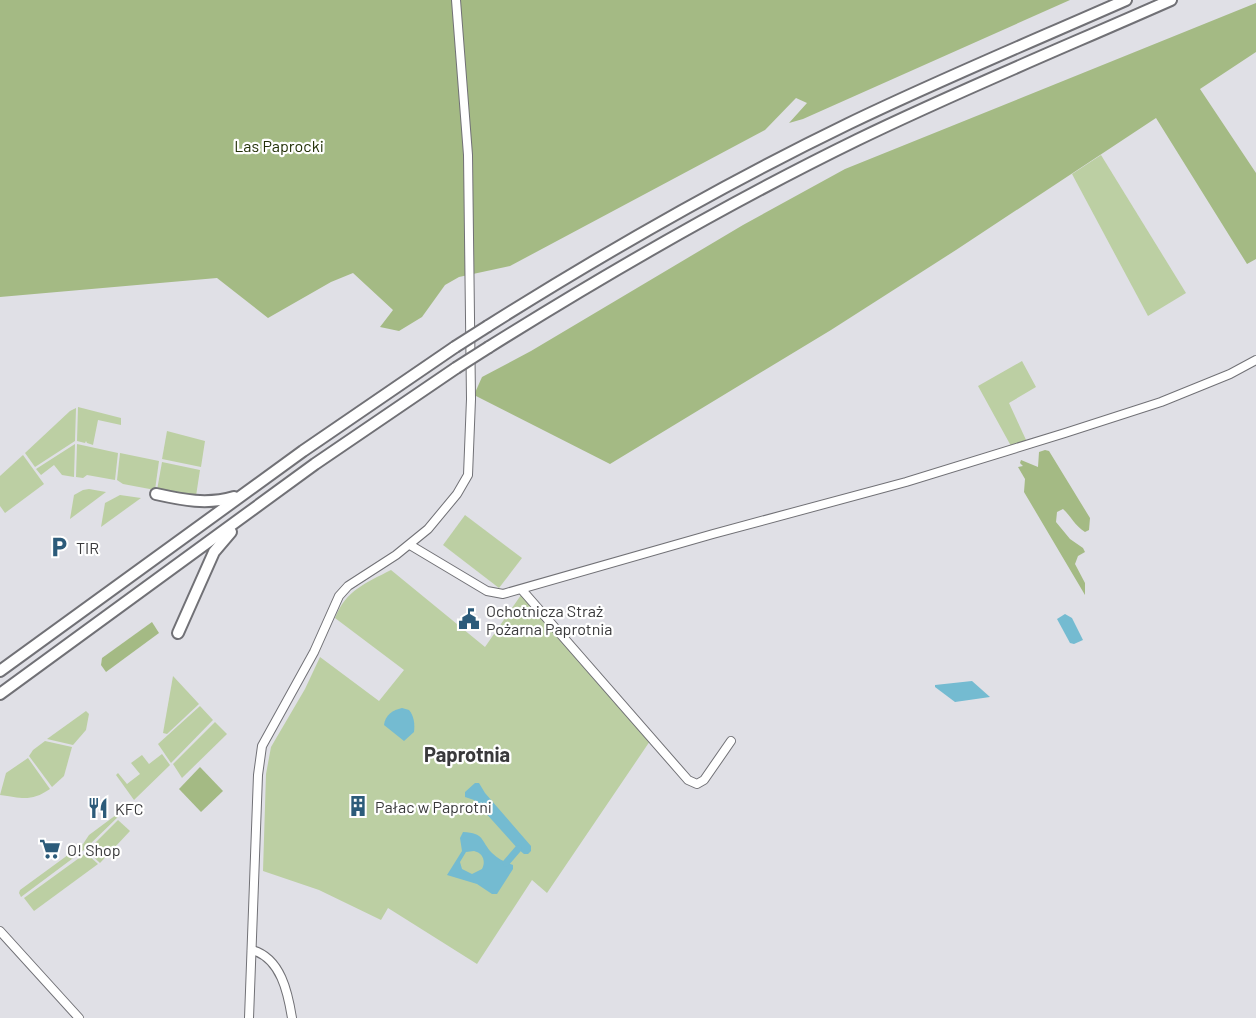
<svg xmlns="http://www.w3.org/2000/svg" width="1256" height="1018" viewBox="0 0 1256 1018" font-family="Barlow,sans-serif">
<rect width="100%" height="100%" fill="#e0e0e6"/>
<g fill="#bccfa3">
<polygon points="1101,155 1186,293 1148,316 1072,174"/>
<polygon points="1022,361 1036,387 1009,403 1027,442 1011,446 978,386"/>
<polygon points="78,407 121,418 121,425 98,420 93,445 87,443 86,441 85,443 77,441"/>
<polygon points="76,408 75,441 35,467 25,453 70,411"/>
<polygon points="167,431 205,441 201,467 162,459"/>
<polygon points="75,444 74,477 62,475 54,465 41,475 36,469"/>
<polygon points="77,444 118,453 115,480 87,475 83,478 76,477"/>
<polygon points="120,453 159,461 155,490 123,484 117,480"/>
<polygon points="23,455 44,484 5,513 0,506 0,476"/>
<polygon points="162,462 200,470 196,496 157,490"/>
<polygon points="89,489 106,492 70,519 74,495 83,490"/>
<polygon points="120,495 141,498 101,527 105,503"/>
<polygon points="465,515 522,558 499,588 443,545"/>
<path d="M 391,570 L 485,647 L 521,595 L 650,741 L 547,893 L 532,880 L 477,964 L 388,908 L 381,920 L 319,890 L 263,871 L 266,774 L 271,747 L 305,689 L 320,657 L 379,701 L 404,670 L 335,618 C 346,590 366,583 391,570 Z"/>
<polygon points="173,676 199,704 167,734 163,733"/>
<polygon points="200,706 213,720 171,763 158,744"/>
<polygon points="86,711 89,714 86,730 73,745 47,739"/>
<polygon points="215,722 227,734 182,778 173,764"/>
<polygon points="45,741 72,747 64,776 52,787 29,756 33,750"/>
<polygon points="162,754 170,765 134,800 116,775 118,773 127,784 140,774 131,763 142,755 149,764"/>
<path d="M 28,758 L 50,789 C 31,802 22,798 0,795 L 6,773 Z"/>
<polygon points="120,812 122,813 84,850 21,897 19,893 20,890 83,844 89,835"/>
<polygon points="118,820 130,831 100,863 87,851"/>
<polygon points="86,853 98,864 34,911 24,898"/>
</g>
<g fill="#a4ba84">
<polygon points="0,0 1070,0 803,119 789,123 807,103 796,98 765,130 510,266 459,277 445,285 422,317 399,331 380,327 393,310 353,273 331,282 268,318 217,278 0,297"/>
<polygon points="1256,3 1256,52 1200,89 1256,173 1256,259 1247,264 1156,118 956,250 831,330 610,464 474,395 482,377 531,351 743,225 845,169"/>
<path d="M 1045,450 L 1049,451 L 1090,518 L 1089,530 L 1085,532 C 1075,526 1071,516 1063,509 L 1057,512 L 1056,522 L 1070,539 L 1083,548 L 1085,552 L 1078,556 L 1075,564 L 1085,583 L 1085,595 L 1024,492 L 1025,479 L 1018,467 L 1023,466 L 1020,463 L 1021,460 L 1038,467 L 1039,452 Z"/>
<polygon points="152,622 159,633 106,672 101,665 102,658"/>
<polygon points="200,767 223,791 201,812 179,789"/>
</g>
<g fill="#74bbd1" fill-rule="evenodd">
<polygon points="1065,614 1072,618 1083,640 1074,644 1070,643 1057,619"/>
<polygon points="972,681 990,697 955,702 935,687 935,685"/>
<path d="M 402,708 L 409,710 C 414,716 415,724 414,732 L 404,741 L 384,725 C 385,715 393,710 402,708 Z"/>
<polygon points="475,783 479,783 485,793 531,846 531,851 528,854 524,854 518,849 474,800 465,797 465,792"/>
<path d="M 463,832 C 485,833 480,840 492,853 C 498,859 505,862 513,865 L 513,869 L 497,894 L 492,894 L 477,884 L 447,875 L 462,851 L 460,838 ZM 474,851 C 483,853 486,861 482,869 L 472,874 L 462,869 L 460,862 L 466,852 Z"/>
</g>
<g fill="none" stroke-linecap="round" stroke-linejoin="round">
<polyline stroke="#74bbd1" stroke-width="7" points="506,863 518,849"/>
<defs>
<g id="minor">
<polyline points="410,545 487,591 503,594 713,534 906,482 1065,433 1161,402 1230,374 1256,360"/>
<polyline points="522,590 688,780 697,784 704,780 731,741"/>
<polyline points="0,931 79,1018"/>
<path d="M 252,950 C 281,958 288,993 292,1018"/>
<polyline points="249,1018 258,775 262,746 314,652 339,596 348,586 396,555 428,529 457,494 468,475 471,399 468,155 456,0"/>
</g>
<g id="highway">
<path d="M 488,326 C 604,253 724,184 848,124 C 939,80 1033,41 1126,0"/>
<path d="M 489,347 C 609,272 730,202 857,140 C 960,90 1067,46 1171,0"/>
<path d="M 156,494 C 183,500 207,505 234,497"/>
<polyline points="178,633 214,552 231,532"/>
<polyline points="0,671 303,451 455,347"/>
<polyline points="0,694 315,464 456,368"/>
</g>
</defs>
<use href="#minor" stroke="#717176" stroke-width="10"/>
<use href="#highway" stroke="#717176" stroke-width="14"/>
<use href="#minor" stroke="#fff" stroke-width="8"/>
<use href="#highway" stroke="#fff" stroke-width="10"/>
<defs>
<g id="highway-bridge">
<polyline points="455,347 488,326"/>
<polyline points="456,368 489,347"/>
</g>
</defs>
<use href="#highway-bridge" stroke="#717176" stroke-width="14" stroke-linecap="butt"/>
<use href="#highway-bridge" stroke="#fff" stroke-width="10"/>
</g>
<defs>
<symbol id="parking-bare" viewBox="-9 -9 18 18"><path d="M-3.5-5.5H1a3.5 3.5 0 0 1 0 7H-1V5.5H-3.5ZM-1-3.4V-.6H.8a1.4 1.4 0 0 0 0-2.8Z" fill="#2c5b7a" stroke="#fff" stroke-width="2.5" paint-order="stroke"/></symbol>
<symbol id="civic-bare" viewBox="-9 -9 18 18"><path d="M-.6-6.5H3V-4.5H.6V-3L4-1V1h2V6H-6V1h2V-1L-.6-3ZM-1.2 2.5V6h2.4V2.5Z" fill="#2c5b7a" stroke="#fff" stroke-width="2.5" paint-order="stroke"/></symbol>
<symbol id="building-bare" viewBox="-9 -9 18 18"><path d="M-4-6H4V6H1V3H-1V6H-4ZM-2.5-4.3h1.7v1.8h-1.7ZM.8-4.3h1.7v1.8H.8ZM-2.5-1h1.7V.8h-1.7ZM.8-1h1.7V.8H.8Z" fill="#2c5b7a" stroke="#fff" stroke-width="2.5" paint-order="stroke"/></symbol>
<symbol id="restaurant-bare" viewBox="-9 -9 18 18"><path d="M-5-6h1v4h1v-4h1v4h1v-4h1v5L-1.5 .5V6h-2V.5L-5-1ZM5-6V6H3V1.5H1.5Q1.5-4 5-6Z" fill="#2c5b7a" stroke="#fff" stroke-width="2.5" paint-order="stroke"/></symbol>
<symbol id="supermarket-bare" viewBox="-9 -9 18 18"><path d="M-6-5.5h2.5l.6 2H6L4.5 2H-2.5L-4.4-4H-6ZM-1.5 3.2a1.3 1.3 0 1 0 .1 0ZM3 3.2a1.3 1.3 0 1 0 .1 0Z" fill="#2c5b7a" stroke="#fff" stroke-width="2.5" paint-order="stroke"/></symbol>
</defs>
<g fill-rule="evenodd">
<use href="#parking-bare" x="44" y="532" width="30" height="30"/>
<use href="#civic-bare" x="454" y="604" width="30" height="30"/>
<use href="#building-bare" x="343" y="791" width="30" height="30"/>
<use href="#restaurant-bare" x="83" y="793" width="30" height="30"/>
<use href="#supermarket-bare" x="35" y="834" width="30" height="30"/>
</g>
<g text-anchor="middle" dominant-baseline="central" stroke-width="4.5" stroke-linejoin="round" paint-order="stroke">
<g font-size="16" fill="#233108" stroke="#fff">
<text x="279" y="145">Las Paprocki</text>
</g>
<g font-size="16" fill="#39393b" stroke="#fff" text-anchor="start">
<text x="76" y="547">TIR</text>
<text x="486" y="610">Ochotnicza Straż<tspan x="486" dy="18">Pożarna Paprotnia</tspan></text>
<text x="375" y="806">Pałac w Paprotni</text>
<text x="115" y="808">KFC</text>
<text x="67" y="849">O! Shop</text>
</g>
<g font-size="20" font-weight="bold" fill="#39393b" stroke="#fff">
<text x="467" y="754">Paprotnia</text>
</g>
</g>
</svg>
